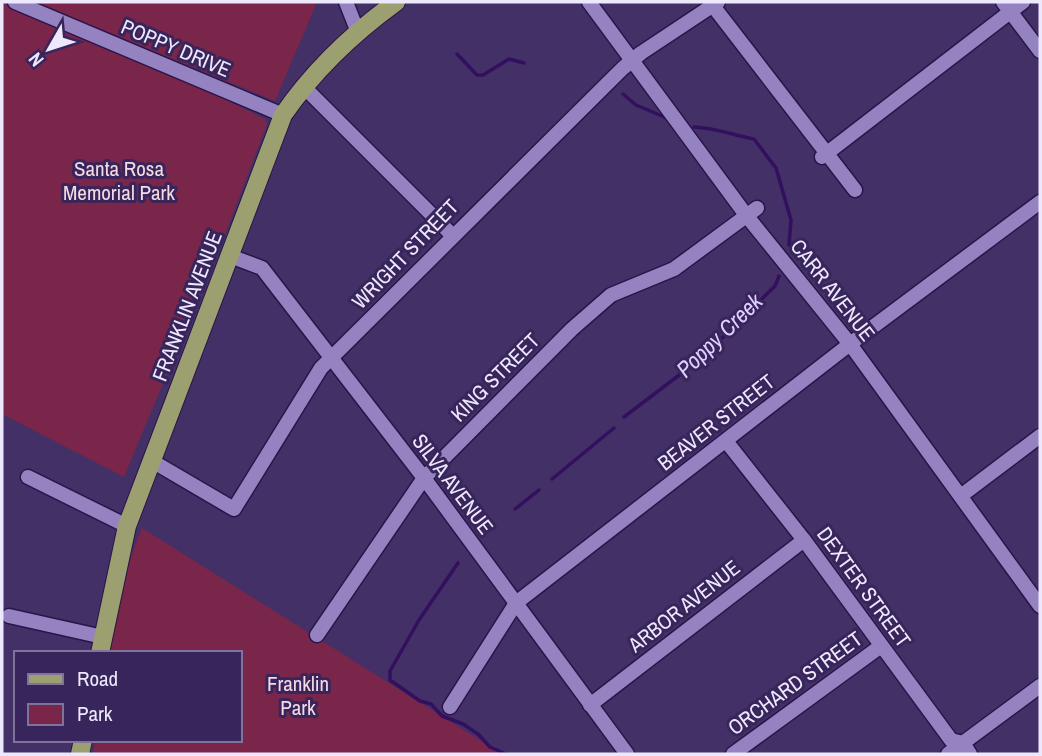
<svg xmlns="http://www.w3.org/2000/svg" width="1042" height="756" viewBox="0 0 1042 756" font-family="'Archivo Narrow',sans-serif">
<rect width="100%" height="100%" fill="#423066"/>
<g fill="#7a254a">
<polygon points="34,2 317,2 275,101"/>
<polygon points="2,3 212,93 265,119 267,124 223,240 124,477 2,414"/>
<polygon points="142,528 502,754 93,754 95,740 240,740 240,653 109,653 129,561"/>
</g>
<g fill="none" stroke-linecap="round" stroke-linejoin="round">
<g stroke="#33105f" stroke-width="3.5">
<polyline points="457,54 477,75 483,75 509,59 524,63"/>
<polyline points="623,94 636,105 669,119"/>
<path d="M 694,127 C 716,128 733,135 754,139 L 776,168 L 791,220 L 789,245"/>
<polyline points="624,417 703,357 775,286 779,276"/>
<polyline points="552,479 614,428"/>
<polyline points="515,509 539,490"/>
<polyline points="458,563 419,620 390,671 390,680 420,701 431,704 442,716 463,724 478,734 490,747 506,754"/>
</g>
<defs>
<g id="minor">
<polyline points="15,2 283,115"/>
<polyline points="346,2 357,30"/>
<polyline points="589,2 746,215 850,344 1040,606"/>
<polyline points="710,2 855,190"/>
<polyline points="1003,2 1040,51"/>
<polyline points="303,86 452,235"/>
<polyline points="822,157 1023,2"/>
<polyline points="230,256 262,268 424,478 627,754"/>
<polyline points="726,441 804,540 951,740 963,743 970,754"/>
<polyline points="152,461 234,509 321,368 623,68 641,53 718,2"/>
<polyline points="28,477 127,526"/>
<polyline points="962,495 1040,436"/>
<polyline points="9,616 103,637"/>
<polyline points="317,635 424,478 572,329 611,295 674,269 757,208"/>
<polyline points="590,705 804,540"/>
<polyline points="450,707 516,603 850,344 1040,202"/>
<polyline points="733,754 881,646"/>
<polyline points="948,754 1040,686"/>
</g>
<g id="major">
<path d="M 100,653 L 127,526 L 283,115 C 314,70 352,34 396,2"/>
<polyline points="80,754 83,740"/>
</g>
</defs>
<use href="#minor" stroke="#29154a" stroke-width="17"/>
<use href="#major" stroke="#29154a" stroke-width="20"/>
<use href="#minor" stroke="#9583c1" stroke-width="14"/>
<use href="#major" stroke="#9c9f70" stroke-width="18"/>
</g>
<g text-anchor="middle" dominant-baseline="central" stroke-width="6" stroke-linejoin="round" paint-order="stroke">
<g font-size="21" fill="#ede8fc" stroke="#38255b">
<text transform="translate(176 48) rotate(23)">POPPY DRIVE</text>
<text transform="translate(405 254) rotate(-46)">WRIGHT STREET</text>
<text transform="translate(833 290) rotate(52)">CARR AVENUE</text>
<text transform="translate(187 306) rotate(-69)">FRANKLIN AVENUE</text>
<text transform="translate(495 377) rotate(-45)">KING STREET</text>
<text transform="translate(716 422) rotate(-38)">BEAVER STREET</text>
<text transform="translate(453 484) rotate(53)">SILVA AVENUE</text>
<text transform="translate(864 587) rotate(54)">DEXTER STREET</text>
<text transform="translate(684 606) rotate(-38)">ARBOR AVENUE</text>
<text transform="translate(795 683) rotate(-36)">ORCHARD STREET</text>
</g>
<g font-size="21" fill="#f5dae2" stroke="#38255b">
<text x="119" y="168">Santa Rosa<tspan x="119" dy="24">Memorial Park</tspan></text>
<text x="298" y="683">Franklin<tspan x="298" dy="24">Park</tspan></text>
</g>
<g font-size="23" font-style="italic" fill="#ddd1fe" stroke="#38255b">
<text transform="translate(719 335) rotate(-44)">Poppy Creek</text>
</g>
</g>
<rect width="1042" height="756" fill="none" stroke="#ede8fc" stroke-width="7"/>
<rect x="14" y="651" width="228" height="91" fill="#38255b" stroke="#80739b" stroke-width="2"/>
<rect x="28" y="674" width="35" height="10" fill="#9c9f70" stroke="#80739b" stroke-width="2"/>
<text x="77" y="686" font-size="21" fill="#ede8fc">Road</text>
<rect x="28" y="704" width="35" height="21" fill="#7a254a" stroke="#80739b" stroke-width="2"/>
<text x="77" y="721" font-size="21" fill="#ede8fc">Park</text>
<g transform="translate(49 49) rotate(231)" stroke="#38255b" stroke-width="5" paint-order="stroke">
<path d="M0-5L12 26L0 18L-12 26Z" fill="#ede8fc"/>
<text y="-10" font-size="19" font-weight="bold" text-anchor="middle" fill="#ede8fc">N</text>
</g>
</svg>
